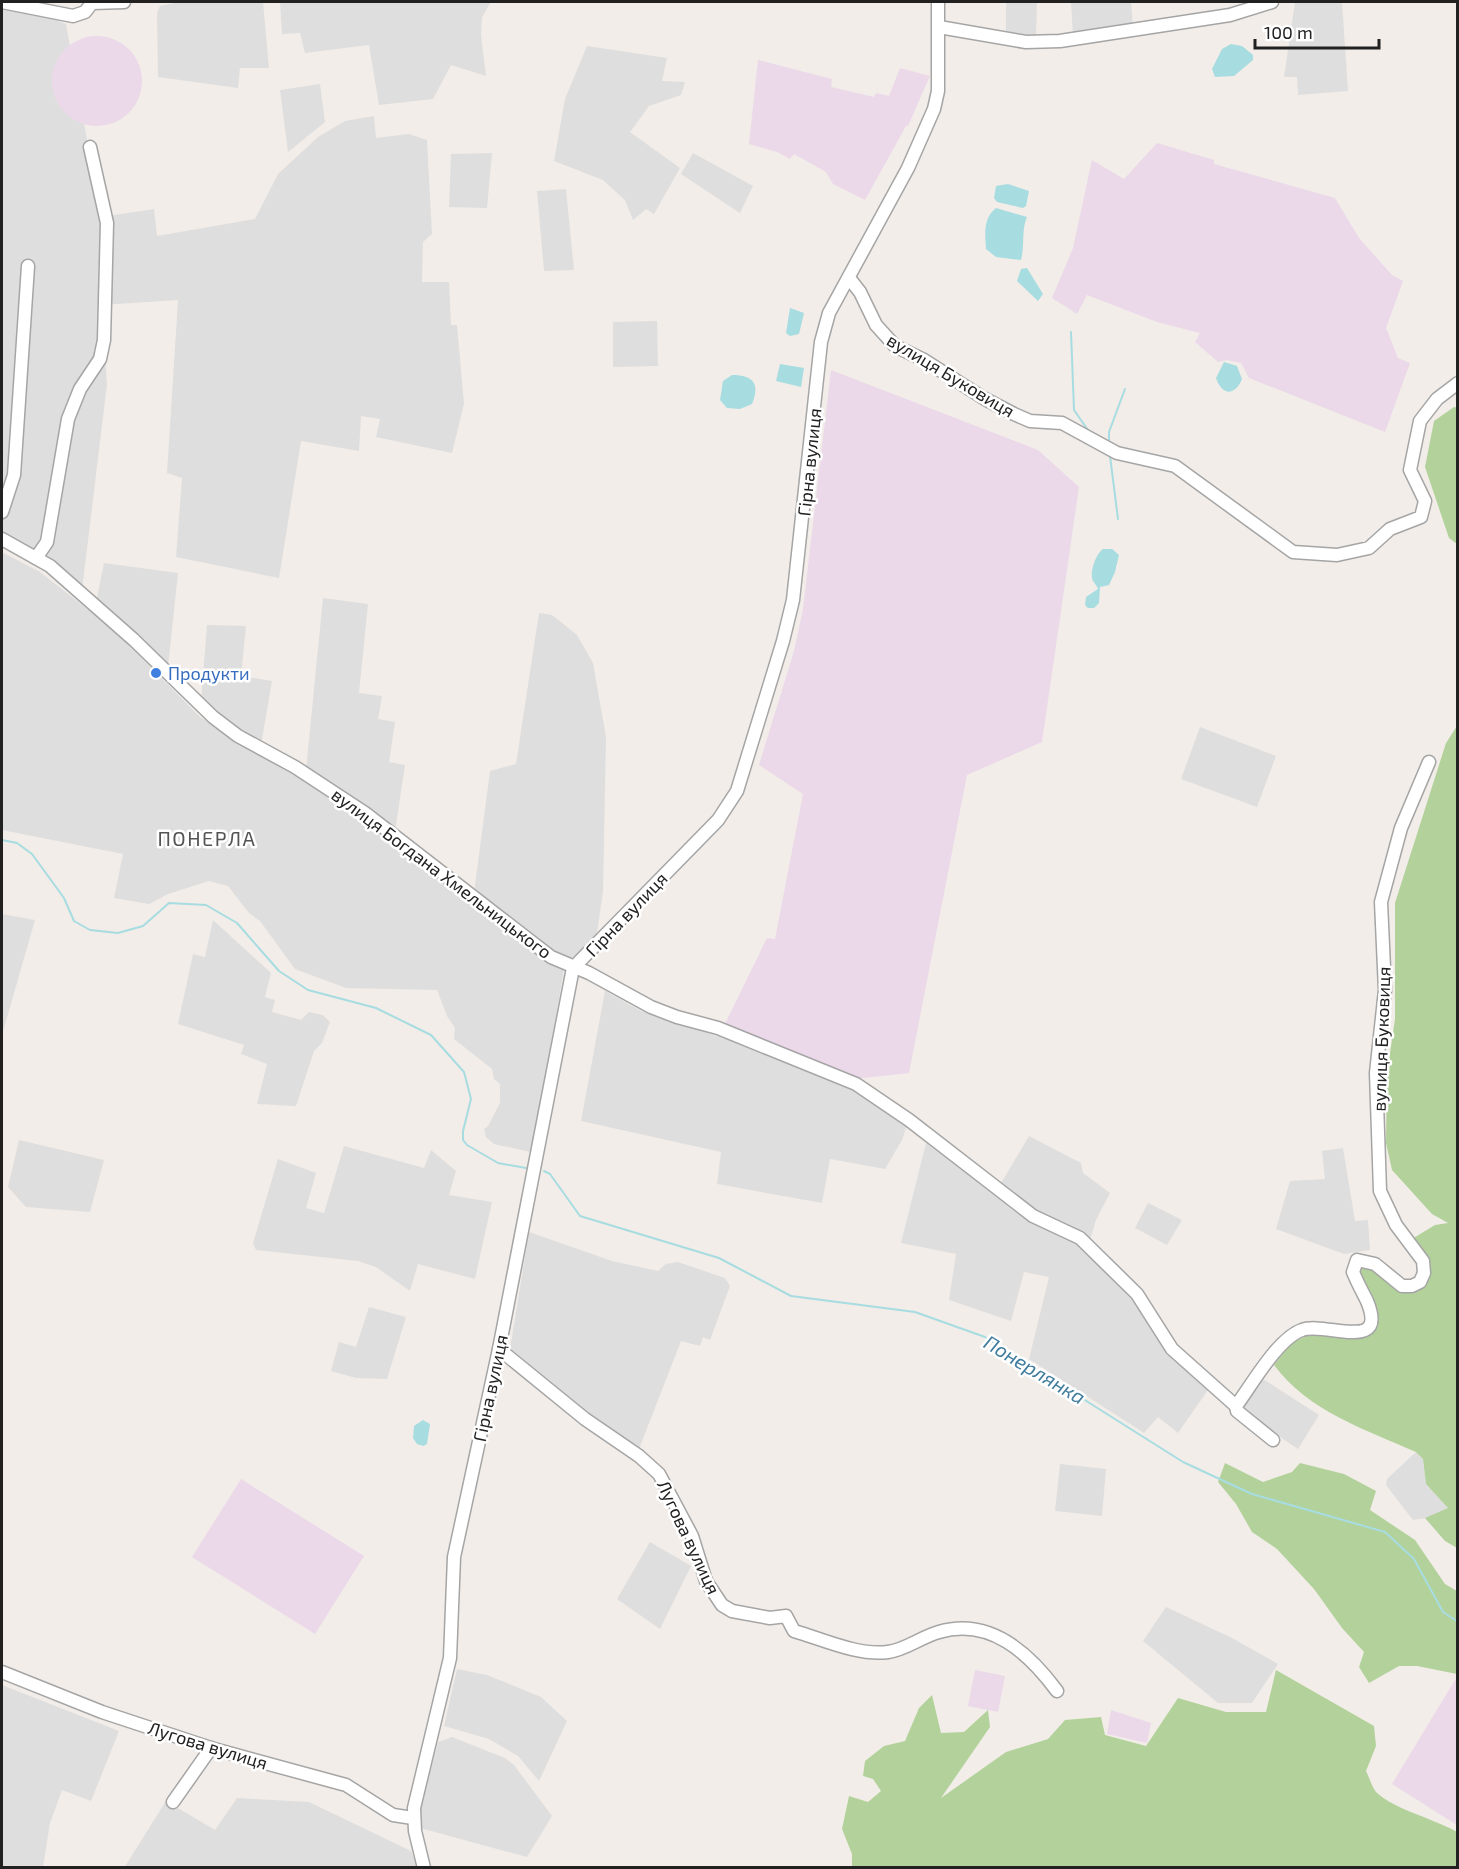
<svg xmlns="http://www.w3.org/2000/svg" width="1459" height="1869" viewBox="0 0 1459 1869" font-family="'Exo 2',sans-serif">
<rect width="100%" height="100%" fill="#f2ede8"/>
<g fill="#dfdede">
<polygon points="179,2 263,2 269,68 240,68 238,88 158,77 157,13 160,6"/>
<polygon points="280,2 491,2 482,17 481,35 486,76 451,65 433,99 379,105 369,45 305,53 300,33 282,34"/>
<polygon points="1006,2 1037,2 1036,38 1006,32"/>
<polygon points="1071,2 1131,2 1133,28 1073,37"/>
<polygon points="1295,2 1342,2 1348,91 1298,95 1297,77 1284,77"/>
<polygon points="2,8 40,14 66,24 101,217 154,209 157,236 255,219 278,174 318,137 345,121 374,116 376,138 409,134 427,140 432,234 423,242 422,282 449,282 451,325 457,325 464,404 452,453 376,437 380,419 361,416 359,451 301,441 279,578 176,557 182,478 167,473 178,300 101,305 107,384 82,590 2,535"/>
<polygon points="587,46 667,58 662,81 685,82 681,95 649,106 630,132 680,168 654,214 646,209 633,220 625,200 603,180 554,161 565,99"/>
<polygon points="320,84 325,122 288,152 280,90"/>
<polygon points="492,153 487,208 449,207 451,154"/>
<polygon points="693,153 753,186 740,213 681,174"/>
<polygon points="566,189 574,270 544,271 537,191"/>
<polygon points="657,321 658,366 613,367 613,322"/>
<polygon points="2,552 40,572 114,630 200,717 244,746 350,807 564,969 536,1133 530,1152 494,1144 486,1137 484,1129 488,1126 500,1103 500,1084 494,1079 492,1069 454,1039 455,1028 447,1016 437,990 346,988 295,969 260,921 249,913 228,886 209,881 168,894 149,904 114,898 123,854 2,830"/>
<polygon points="104,563 178,573 168,667 96,602"/>
<polygon points="323,598 368,604 359,693 382,696 378,719 395,722 389,762 405,765 395,832 306,770"/>
<polygon points="539,613 552,615 577,635 593,663 606,737 603,891 597,933 582,953 572,957 560,956 474,893 490,771 516,764"/>
<polygon points="207,625 246,626 241,676 272,681 261,745 222,721 201,702"/>
<polygon points="1200,727 1276,756 1257,807 1181,779"/>
<polygon points="2,914 35,920 2,1035"/>
<polygon points="213,920 271,973 265,997 275,1000 272,1012 301,1020 309,1012 323,1015 330,1022 322,1043 314,1051 296,1106 257,1104 267,1064 241,1054 244,1045 178,1024 193,954 205,957"/>
<polygon points="605,991 641,1011 728,1040 865,1096 907,1125 902,1140 885,1169 830,1159 822,1203 717,1184 721,1152 581,1121"/>
<polygon points="1029,1136 1081,1163 1083,1173 1110,1193 1096,1220 1086,1253 1134,1298 1165,1347 1208,1390 1178,1433 1158,1417 1144,1433 1029,1359 1049,1277 1024,1272 1011,1321 949,1300 956,1254 901,1243 926,1143 994,1195"/>
<polygon points="19,1140 104,1160 90,1212 26,1207 8,1187"/>
<polygon points="344,1146 424,1168 431,1150 456,1171 449,1195 492,1202 475,1279 418,1264 410,1291 376,1267 358,1261 256,1250 253,1243 278,1159 316,1173 306,1208 324,1213"/>
<polygon points="1343,1148 1355,1221 1368,1220 1370,1250 1344,1254 1276,1229 1290,1181 1325,1179 1322,1151"/>
<polygon points="1148,1203 1182,1220 1167,1245 1135,1228"/>
<polygon points="529,1232 612,1261 658,1271 666,1264 678,1262 725,1278 730,1286 710,1340 703,1337 700,1346 681,1341 639,1449 581,1410 510,1349"/>
<polygon points="369,1307 406,1317 387,1379 356,1378 331,1371 339,1342 356,1347"/>
<polygon points="1263,1379 1319,1415 1298,1449 1240,1410"/>
<polygon points="1416,1452 1423,1459 1426,1484 1448,1508 1432,1517 1413,1520 1386,1485 1387,1479"/>
<polygon points="1060,1464 1106,1469 1102,1516 1055,1511"/>
<polygon points="650,1542 691,1566 660,1629 617,1599"/>
<polygon points="1166,1607 1232,1638 1278,1664 1252,1703 1218,1703 1143,1641"/>
<polygon points="457,1669 487,1675 541,1697 567,1721 539,1781 518,1756 489,1739 444,1726"/>
<polygon points="2,1685 119,1731 91,1801 62,1790 50,1823 43,1867 2,1867"/>
<polygon points="452,1737 505,1758 514,1765 552,1816 527,1857 420,1828 420,1813 438,1742"/>
<polygon points="237,1798 309,1802 411,1851 417,1867 124,1868 166,1801 215,1830"/>
</g>
<g fill="#ebd9ea">
<circle cx="97" cy="81" r="45"/>
<polygon points="758,60 832,79 831,87 874,97 876,93 889,96 900,68 930,76 908,126 906,126 865,200 833,184 826,172 794,154 790,159 777,152 749,144"/>
<polygon points="1157,143 1214,160 1214,164 1335,198 1359,238 1392,275 1403,281 1386,328 1398,358 1410,363 1385,432 1249,378 1241,363 1227,360 1218,362 1195,342 1200,333 1157,322 1087,295 1077,314 1052,298 1073,248 1092,160 1124,179"/>
<polygon points="831,370 1038,450 1079,487 1042,742 967,775 909,1073 854,1079 724,1026 767,938 775,939 803,794 759,765 794,651 803,609"/>
<polygon points="241,1479 364,1556 315,1634 192,1557"/>
<polygon points="975,1670 1005,1676 998,1712 968,1706"/>
<polygon points="1455,1680 1458,1682 1457,1825 1392,1784"/>
<polygon points="1111,1710 1151,1723 1147,1743 1107,1734"/>
</g>
<g fill="#b3d29b">
<polygon points="1454,407 1458,408 1457,544 1449,538 1425,467 1434,421"/>
<path d="M 1457,726 L 1457,1548 L 1445,1541 L 1425,1518 L 1448,1508 L 1426,1484 L 1423,1459 L 1416,1452 C 1366,1430 1308,1411 1274,1365 L 1292,1342 L 1315,1333 L 1368,1337 L 1377,1317 L 1357,1267 L 1364,1263 L 1375,1268 L 1395,1288 L 1425,1279 L 1412,1239 L 1435,1225 L 1448,1223 L 1432,1214 L 1392,1170 L 1386,1143 L 1387,1073 L 1395,1019 L 1395,903 L 1446,743 Z"/>
<polygon points="1225,1463 1263,1482 1292,1472 1300,1463 1344,1474 1376,1491 1370,1510 1415,1540 1445,1584 1457,1591 1457,1674 1417,1666 1399,1666 1369,1683 1359,1667 1364,1652 1342,1628 1314,1589 1277,1549 1252,1532 1236,1504 1218,1482"/>
<path d="M 1276,1670 L 1374,1726 L 1376,1746 L 1366,1771 C 1369,1777 1372,1787 1376,1792 C 1393,1809 1435,1819 1457,1832 L 1457,1867 L 852,1867 L 852,1854 L 842,1829 L 849,1796 L 868,1802 L 881,1791 L 873,1779 L 863,1776 L 865,1761 L 884,1746 L 905,1741 L 919,1708 L 932,1695 L 941,1733 L 964,1732 L 988,1710 L 990,1727 L 941,1798 L 1006,1752 L 1048,1739 L 1065,1720 L 1101,1717 L 1105,1735 L 1146,1746 L 1178,1698 L 1226,1712 L 1266,1712 Z"/>
</g>
<g fill="#a7dce1">
<polygon points="1231,44 1242,46 1253,55 1253,60 1234,76 1215,77 1212,69 1222,49"/>
<polygon points="1008,184 1029,191 1026,206 1023,208 997,202 994,198 996,186"/>
<path d="M 996,208 L 1027,217 C 1021,231 1025,245 1021,260 L 996,257 L 986,249 C 985,234 983,218 996,208 Z"/>
<polygon points="1027,268 1043,294 1038,301 1017,281 1021,269"/>
<polygon points="790,308 804,313 799,334 790,336 786,333"/>
<path d="M 1224,362 L 1237,366 L 1242,379 C 1235,396 1222,396 1216,378 Z"/>
<polygon points="780,364 804,368 801,387 776,381"/>
<path d="M 732,375 C 754,375 760,384 752,404 L 740,409 L 727,408 L 720,400 L 723,381 Z"/>
<path d="M 1103,549 L 1112,549 L 1119,555 L 1115,572 L 1109,585 L 1100,587 L 1099,603 L 1094,608 L 1088,608 L 1085,605 L 1086,597 L 1098,589 C 1097,586 1095,584 1093,581 C 1089,572 1096,554 1103,549 Z"/>
<polygon points="423,1420 430,1424 427,1444 423,1446 417,1444 413,1438 414,1426"/>
</g>
<g fill="none" stroke-linecap="round" stroke-linejoin="round">
<g stroke="#a7dce1" stroke-width="2">
<polyline points="1071,332 1074,410 1090,433"/>
<polyline points="1109,444 1109,432 1125,389"/>
<polyline points="1110,456 1118,519"/>
<polyline points="2,840 17,843 32,854 64,898 74,921 90,930 118,933 143,926 169,903 206,905 237,923 279,971 308,990 376,1008 431,1035 464,1072 471,1099 463,1131 463,1140 467,1145 498,1163 526,1168"/>
<polyline points="544,1171 550,1174 580,1216 719,1258 791,1296 915,1312 985,1337 1183,1462 1252,1494 1385,1532 1414,1559 1443,1612 1458,1622"/>
</g>
<defs>
<g id="minor">
<polyline points="2,2 73,16 85,12 92,3 124,2"/>
<polyline points="939,27 1026,42 1060,41 1230,15 1272,2"/>
<polyline points="849,278 860,292 876,325 895,346 924,360 985,399 1014,414 1030,421 1062,423 1117,453 1175,466 1293,552 1337,555 1369,548 1390,529 1421,517 1425,501 1410,470 1420,421 1437,399 1458,383"/>
<polyline points="2,512 14,475 28,266"/>
<polyline points="2,539 50,566 134,640 213,717 238,736 295,767 365,813 551,957 589,973 651,1007 677,1017 718,1028 856,1084 909,1120 1033,1216 1080,1238 1137,1294 1172,1349 1236,1406 1237,1411 1273,1440"/>
<polyline points="36,558 47,542 68,419 80,389 100,359 104,340 107,223 90,147"/>
<path d="M 499,1349 L 585,1419 L 639,1456 L 659,1474 L 692,1536 L 706,1581 L 722,1605 L 732,1611 L 770,1618 L 786,1616 L 794,1631 C 822,1639 858,1656 888,1652 C 905,1650 921,1637 939,1632 C 990,1617 1029,1653 1057,1691"/>
<path d="M 1236,1406 C 1251,1386 1278,1338 1302,1330 C 1325,1321 1389,1354 1367,1301 C 1362,1291 1357,1282 1353,1272 L 1357,1260 L 1375,1264 L 1402,1286 L 1412,1286 L 1420,1282 L 1424,1273 L 1423,1261 L 1396,1225 L 1380,1191 L 1376,1073 L 1385,990 L 1381,902 L 1401,828 L 1429,762"/>
<polyline points="2,1672 102,1712 214,1749 346,1785 393,1815 413,1818"/>
<polyline points="173,1802 211,1748"/>
<polyline points="424,1868 415,1831 414,1808 450,1658 454,1557 499,1349 573,968 718,820 737,791 783,641 793,600 821,342 829,313 908,168 934,109 938,91 938,2"/>
</g>
</defs>
<use href="#minor" stroke="#a5a5a5" stroke-width="15"/>
<use href="#minor" stroke="#fff" stroke-width="12"/>
</g>
<circle fill="#3f7fe0" stroke="#fff" stroke-width="2" cx="156" cy="673" r="6"/>
<g text-anchor="middle" dominant-baseline="central" stroke-width="5" stroke-linejoin="round" paint-order="stroke">
<g font-size="18" fill="#212121" stroke="#fff">
<text transform="translate(951 375) rotate(31)">вулиця Буковиця</text>
<text transform="translate(809 462) rotate(-84)">Гірна вулиця</text>
<text transform="translate(442 873) rotate(37)">вулиця Богдана Хмельницького</text>
<text transform="translate(626 914) rotate(-46)">Гірна вулиця</text>
<text transform="translate(1381 1039) rotate(-88)">вулиця Буковиця</text>
<text transform="translate(490 1388) rotate(-78)">Гірна вулиця</text>
<text transform="translate(689 1537) rotate(65)">Лугова вулиця</text>
<text transform="translate(208 1745) rotate(17)">Лугова вулиця</text>
</g>
<g font-size="18" fill="#366cbe" stroke="#fff" text-anchor="start">
<text x="168" y="673">Продукти</text>
</g>
<g font-size="20" letter-spacing="1.5" fill="#545454" stroke="#fff">
<text x="207" y="838">ПОНЕРЛА</text>
</g>
<g font-size="20" font-style="italic" fill="#407c9d" stroke="#fff">
<text transform="translate(1035 1369) rotate(31)">Понерлянка</text>
</g>
</g>
<rect width="1459" height="1869" fill="none" stroke="#212121" stroke-width="6"/>
<path d="M1255 39v9h124v-9" fill="none" stroke="#212121" stroke-width="3"/>
<text x="1264" y="39" font-size="18" fill="#212121" stroke="#ffffff" stroke-width="4.5" paint-order="stroke">100 m</text>
</svg>
